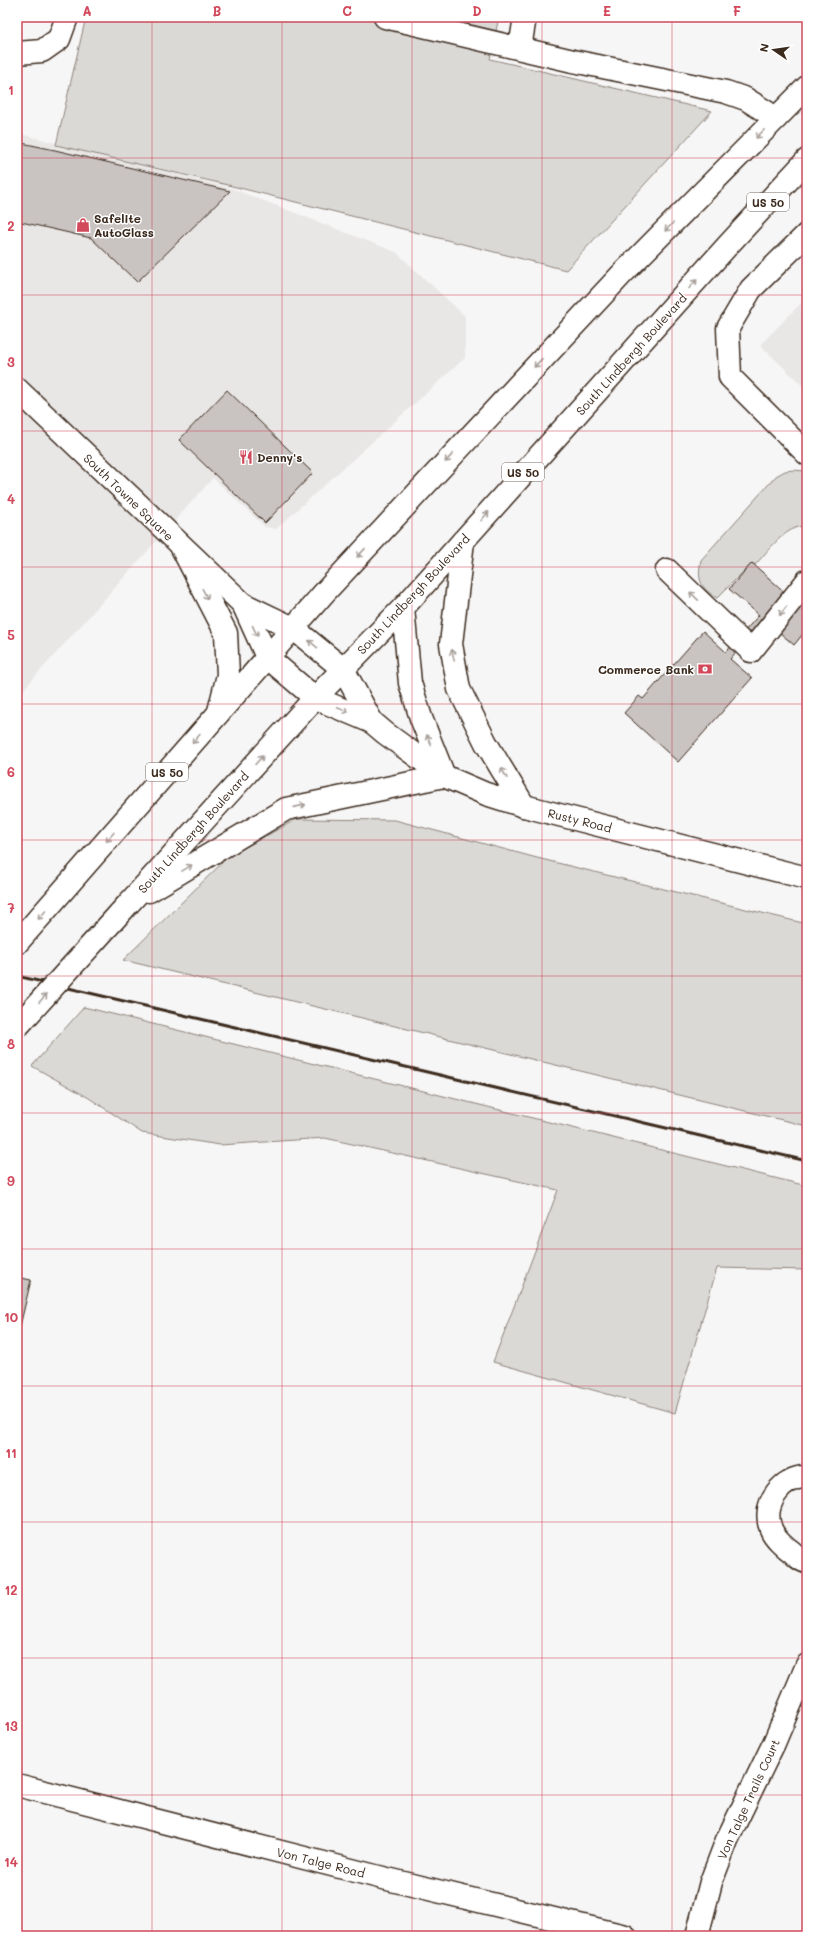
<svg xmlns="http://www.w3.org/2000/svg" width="824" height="1953" viewBox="0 0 824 1953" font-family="Mali,sans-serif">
<rect width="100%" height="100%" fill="#f7f6f6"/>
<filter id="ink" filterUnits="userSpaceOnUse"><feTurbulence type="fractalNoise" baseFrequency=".025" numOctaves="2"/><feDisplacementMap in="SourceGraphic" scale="8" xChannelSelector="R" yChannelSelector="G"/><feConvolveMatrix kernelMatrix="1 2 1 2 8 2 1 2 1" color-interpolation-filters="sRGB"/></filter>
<g filter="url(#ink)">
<g fill="#e9e7e6">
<polygon points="17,133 231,188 396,252 465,316 465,358 276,529 265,527 213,478 17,697"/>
<polygon points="807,297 807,390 760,345"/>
</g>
<g fill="#dbd9d6" stroke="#8b827a">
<polygon points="86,17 499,17 490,59 712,111 566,270 232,186 56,145"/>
<path d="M 794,470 L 804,471 L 807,473 L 807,525 C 784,527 769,550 755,565 L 752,563 L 717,598 C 700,588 697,579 701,560 L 776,476 L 785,471 Z"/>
<polygon points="297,819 395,820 537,858 807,924 807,1126 123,960 229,856"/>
<polygon points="84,1007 807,1186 807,1270 717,1268 675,1413 493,1362 558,1190 325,1138 220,1145 142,1133 89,1098 32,1066"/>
</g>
<g fill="#c9c3c1" stroke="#3b2a1e">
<polygon points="17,142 55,150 230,191 137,282 91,238 17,221"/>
<polygon points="227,390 313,473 265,523 179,440"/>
<polygon points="752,563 807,612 807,629 794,645 765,620 730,659 752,678 678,762 624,713 639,696 643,699 703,631 726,652 759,615 729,589"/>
<polygon points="17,1277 31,1280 17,1339"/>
</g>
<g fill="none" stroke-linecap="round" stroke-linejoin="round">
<defs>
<g id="minor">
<polyline points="385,17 573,61 726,92 746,99 776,118"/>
<polyline points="520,48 525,17"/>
<polyline points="17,53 42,51 59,39 67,17"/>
<polyline points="807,234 751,289 728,328 730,377 807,454"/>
<polyline points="17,389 243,604 293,628 343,669 372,722 385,733 444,776 486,794 524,806 807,878"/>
<polyline points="667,570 751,651 807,581"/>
<polyline points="243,604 267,657 315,698 372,722"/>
<path d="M 807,1477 C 782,1476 761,1505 771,1529 C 774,1537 785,1547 792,1552 C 796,1556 801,1561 807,1562"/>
<polyline points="17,1785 379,1877 625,1936"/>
<polyline points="697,1936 711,1882 727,1840 774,1743 807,1665"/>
</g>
<g id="major">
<polyline points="463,541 451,644 459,689 486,743 524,806"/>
<polyline points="181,546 226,633 228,675 219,711"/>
<polyline points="149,891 286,809 444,776 421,718 410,683 403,608"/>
<polyline points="129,903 315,698 403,608 729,244 807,160"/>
<polyline points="17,943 324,593 622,274 807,87"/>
</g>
</defs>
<use href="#minor" stroke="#3b2a1e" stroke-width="25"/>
<use href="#major" stroke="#3b2a1e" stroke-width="25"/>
<use href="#minor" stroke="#fff" stroke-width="22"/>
<use href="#major" stroke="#fff" stroke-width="22"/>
<polyline stroke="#3b2a1e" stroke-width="3" points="17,976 807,1161"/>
<defs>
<polyline id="major-bridge" points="17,1027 129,903"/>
</defs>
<use href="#major-bridge" stroke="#3b2a1e" stroke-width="25" stroke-linecap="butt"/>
<use href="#major-bridge" stroke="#fff" stroke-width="22"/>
</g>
<defs><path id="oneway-shaft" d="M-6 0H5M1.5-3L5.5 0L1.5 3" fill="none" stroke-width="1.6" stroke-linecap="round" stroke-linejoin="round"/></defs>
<g stroke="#a79f9a">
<use href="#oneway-shaft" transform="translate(760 134) rotate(135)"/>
<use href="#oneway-shaft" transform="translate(669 227) rotate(135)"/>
<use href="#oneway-shaft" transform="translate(693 284) rotate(-48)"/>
<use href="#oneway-shaft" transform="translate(538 363) rotate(133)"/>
<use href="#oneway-shaft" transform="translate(449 458) rotate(133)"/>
<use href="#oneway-shaft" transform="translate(485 516) rotate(-49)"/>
<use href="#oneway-shaft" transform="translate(361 553) rotate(133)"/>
<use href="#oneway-shaft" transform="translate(205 594) rotate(63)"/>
<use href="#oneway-shaft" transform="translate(694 596) rotate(-136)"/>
<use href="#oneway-shaft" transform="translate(783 611) rotate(128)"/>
<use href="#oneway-shaft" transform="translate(255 631) rotate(65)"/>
<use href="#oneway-shaft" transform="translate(313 644) rotate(-141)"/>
<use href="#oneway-shaft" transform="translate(453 655) rotate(-101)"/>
<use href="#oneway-shaft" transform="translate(343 710) rotate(22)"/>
<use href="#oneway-shaft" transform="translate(196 739) rotate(131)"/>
<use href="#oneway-shaft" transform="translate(429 740) rotate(-112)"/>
<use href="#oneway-shaft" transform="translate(259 760) rotate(-48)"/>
<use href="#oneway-shaft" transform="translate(504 773) rotate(-121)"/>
<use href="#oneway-shaft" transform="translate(300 806) rotate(-13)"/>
<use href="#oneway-shaft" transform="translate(110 837) rotate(131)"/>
<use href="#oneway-shaft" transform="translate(187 868) rotate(-31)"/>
<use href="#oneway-shaft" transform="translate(42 915) rotate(132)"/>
<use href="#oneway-shaft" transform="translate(43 998) rotate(-48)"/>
</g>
</g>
<path fill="none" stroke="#d1495b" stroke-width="1" stroke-opacity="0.55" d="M 152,17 L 152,1936M 282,17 L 282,1936M 412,17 L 412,1936M 542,17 L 542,1936M 672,17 L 672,1936M 17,158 L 807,158M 17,295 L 807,295M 17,431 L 807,431M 17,567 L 807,567M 17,704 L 807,704M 17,840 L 807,840M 17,976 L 807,976M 17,1113 L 807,1113M 17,1249 L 807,1249M 17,1386 L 807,1386M 17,1522 L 807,1522M 17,1658 L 807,1658M 17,1795 L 807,1795"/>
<defs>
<symbol id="shop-bare" viewBox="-9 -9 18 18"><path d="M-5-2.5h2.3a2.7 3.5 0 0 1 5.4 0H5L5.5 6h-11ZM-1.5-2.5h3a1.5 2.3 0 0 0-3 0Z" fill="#d1495b" stroke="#fff" stroke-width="2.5" paint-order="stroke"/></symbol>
<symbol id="restaurant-bare" viewBox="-9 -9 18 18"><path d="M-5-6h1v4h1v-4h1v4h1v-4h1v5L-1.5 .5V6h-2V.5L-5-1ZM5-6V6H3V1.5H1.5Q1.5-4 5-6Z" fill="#d1495b" stroke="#fff" stroke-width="2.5" paint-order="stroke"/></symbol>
<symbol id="bank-bare" viewBox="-9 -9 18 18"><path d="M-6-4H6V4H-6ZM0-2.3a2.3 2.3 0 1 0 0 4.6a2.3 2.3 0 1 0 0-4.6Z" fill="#d1495b" stroke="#fff" stroke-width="2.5" paint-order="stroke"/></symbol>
</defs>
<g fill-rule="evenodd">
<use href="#shop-bare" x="73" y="215" width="20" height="20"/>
<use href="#restaurant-bare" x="236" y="447" width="20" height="20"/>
<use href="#bank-bare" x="695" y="659" width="20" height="20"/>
</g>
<g text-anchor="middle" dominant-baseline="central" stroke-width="3" stroke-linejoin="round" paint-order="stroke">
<g fill="#fff" stroke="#766a62" stroke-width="1">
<rect x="747" y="193" width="42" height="18" rx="3"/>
<rect x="502" y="463" width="42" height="18" rx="3"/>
<rect x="146" y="763" width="42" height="18" rx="3"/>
</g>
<g font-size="11" font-weight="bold" fill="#3b2a1e">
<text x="768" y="202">US 50</text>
<text x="523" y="472">US 50</text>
<text x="167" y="772">US 50</text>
</g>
<g font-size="12" font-weight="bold" fill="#3b2a1e" stroke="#fff" text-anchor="start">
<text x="94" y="218">Safelite<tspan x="94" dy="14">AutoGlass</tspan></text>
<text x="257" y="457">Denny's</text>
<text x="694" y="669" text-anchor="end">Commerce Bank</text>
</g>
<g font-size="12" fill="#3b2a1e" stroke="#fff">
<text transform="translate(631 354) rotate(-48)">South Lindbergh Boulevard</text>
<text transform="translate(129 497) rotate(44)">South Towne Square</text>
<text transform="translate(413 594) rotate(-47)">South Lindbergh Boulevard</text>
<text transform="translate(580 820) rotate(14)">Rusty Road</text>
<text transform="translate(193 832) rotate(-48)">South Lindbergh Boulevard</text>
<text transform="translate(748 1799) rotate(-65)">Von Talge Trails Court</text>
<text transform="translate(321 1862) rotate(14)">Von Talge Road</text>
</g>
</g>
<rect width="824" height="1953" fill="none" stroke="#fff" stroke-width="44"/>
<g transform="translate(774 50) rotate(283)" stroke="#ffffff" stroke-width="3" paint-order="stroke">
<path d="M0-3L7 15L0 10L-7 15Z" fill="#3b2a1e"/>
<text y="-6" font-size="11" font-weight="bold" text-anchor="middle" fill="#3b2a1e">N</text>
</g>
<rect x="22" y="22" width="780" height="1909" fill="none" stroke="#d1495b" stroke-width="1.5"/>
<g font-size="13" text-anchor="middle" font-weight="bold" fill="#d1495b">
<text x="87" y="16">A</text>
<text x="217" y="16">B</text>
<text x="347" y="16">C</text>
<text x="477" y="16">D</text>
<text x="607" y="16">E</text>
<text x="737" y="16">F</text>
<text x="11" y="95">1</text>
<text x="11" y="231">2</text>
<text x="11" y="367">3</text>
<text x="11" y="504">4</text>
<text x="11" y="640">5</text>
<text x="11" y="777">6</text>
<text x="11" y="913">7</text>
<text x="11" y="1049">8</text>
<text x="11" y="1186">9</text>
<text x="11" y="1322">10</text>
<text x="11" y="1458">11</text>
<text x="11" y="1595">12</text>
<text x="11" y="1731">13</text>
<text x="11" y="1867">14</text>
</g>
</svg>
